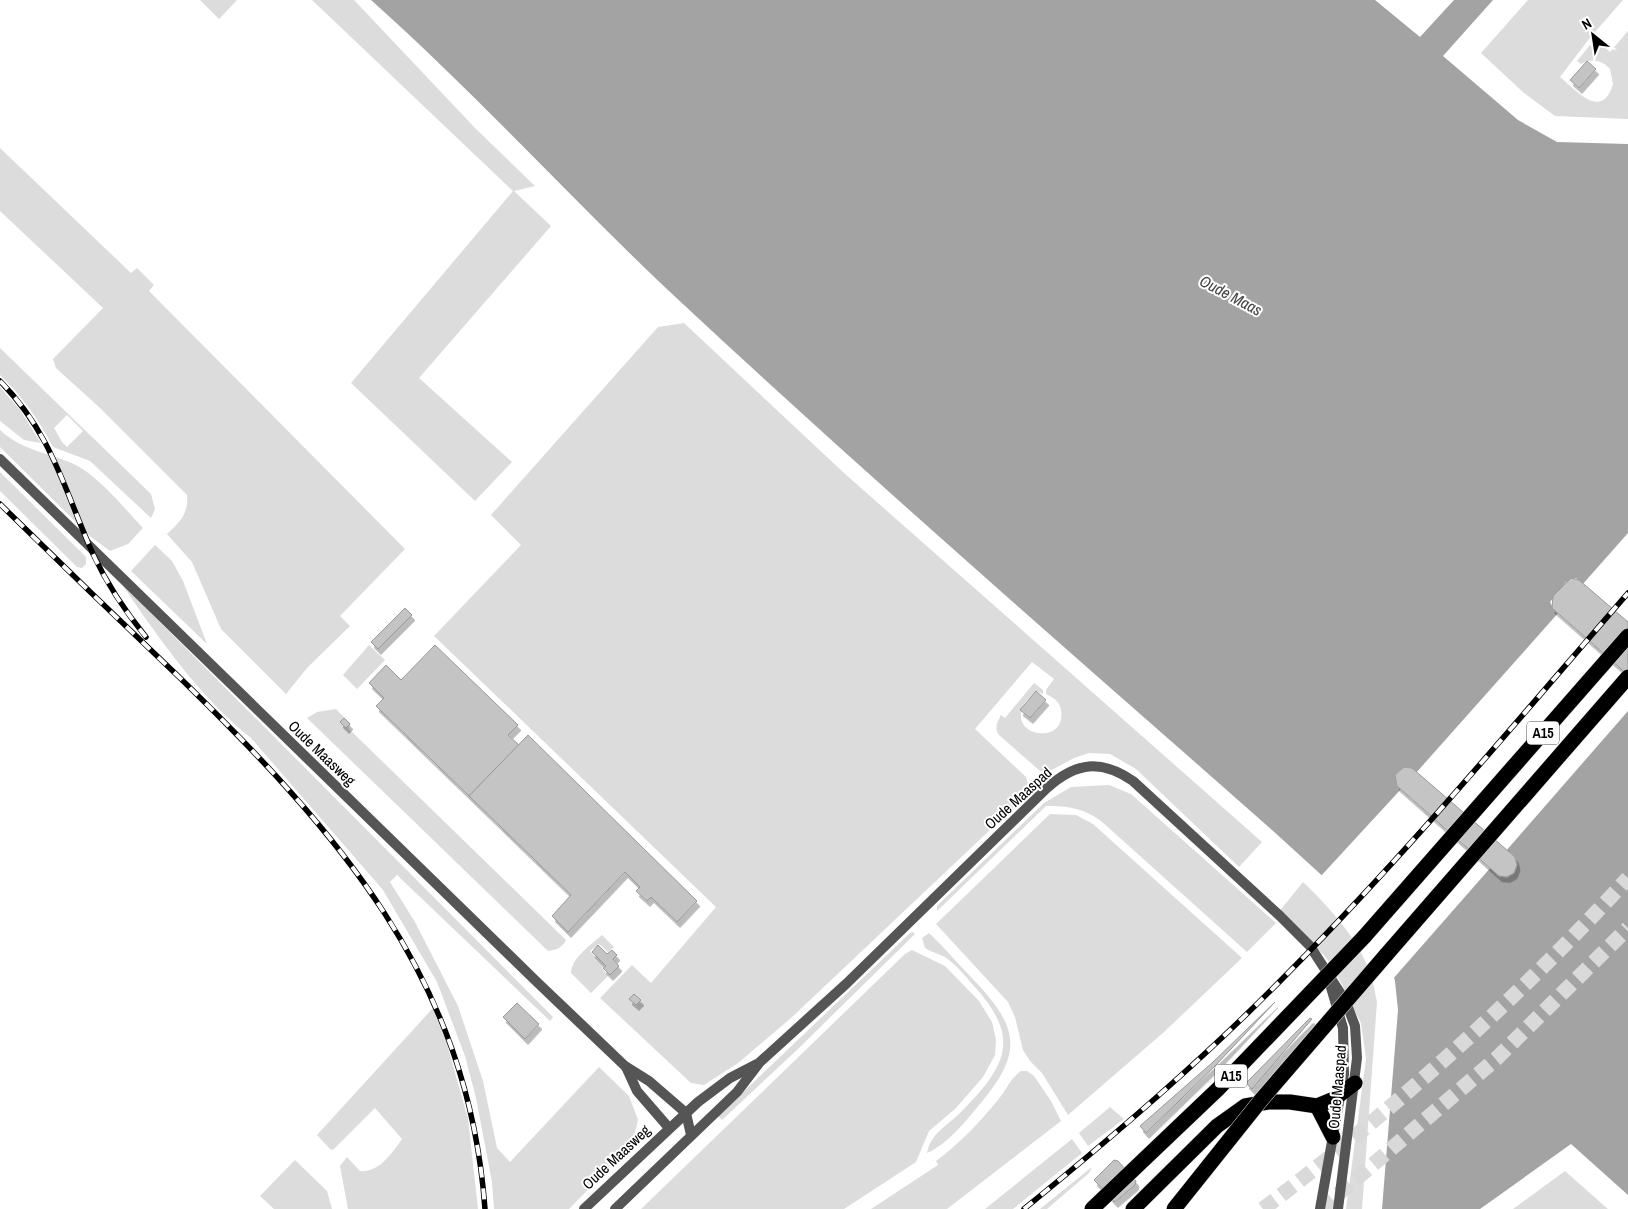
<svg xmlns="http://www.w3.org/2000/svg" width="1628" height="1209" viewBox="0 0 1628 1209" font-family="'Archivo Narrow',sans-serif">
<defs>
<filter id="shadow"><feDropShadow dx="3" dy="5.5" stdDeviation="0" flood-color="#0004"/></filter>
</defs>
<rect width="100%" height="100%" fill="#fff"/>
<g fill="#dcdcdc" fill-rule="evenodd">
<polygon points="200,0 237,0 219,19"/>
<polygon points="312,0 354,0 476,129 535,186 514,191 551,226 419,378 512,462 475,501 351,383 513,191"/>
<path d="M 1528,0 L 1623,0 L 1589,39 L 1560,77 C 1575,89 1602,122 1613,84 L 1610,69 C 1602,60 1591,58 1581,64 L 1577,61 L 1590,45 L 1596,49 L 1601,44 L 1610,52 L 1628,31 L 1628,119 L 1555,116 L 1524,93 L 1481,53 Z"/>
<path d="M 0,148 L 131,273 L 137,268 L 154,285 L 149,291 L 405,549 L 340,616 L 350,626 L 308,667 L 286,694 L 221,629 L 192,562 L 167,534 C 180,522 189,513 187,495 L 100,408 L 56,368 L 53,359 L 103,308 L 0,211 Z"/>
<path d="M 684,323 L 844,473 L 1262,842 L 1239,867 L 1136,769 L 1110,754 L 1089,753 L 1074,758 L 1050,771 L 1040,771 L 999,735 C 994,728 997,722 1001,715 L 1005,718 L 1034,683 L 1043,690 L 1043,694 L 1036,691 C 1032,696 1026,700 1023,706 C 1009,738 1067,745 1061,710 C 1060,702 1053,697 1046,694 L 1046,690 L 1054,679 L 1032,662 L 975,729 L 1026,777 L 1029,788 L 1026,796 L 790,1019 L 738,1063 L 704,1085 L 691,1083 L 600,998 L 632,965 L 651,983 L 716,907 L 434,636 L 521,545 L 491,515 L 658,327 Z"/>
<path d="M 0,348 L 151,494 L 155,509 L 151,518 L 90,461 L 53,447 C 39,420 22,396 0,375 ZM 67,415 L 83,431 L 67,447 L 62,442 L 54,428 Z"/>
<polygon points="0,387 20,410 41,443 24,440 0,421"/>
<path d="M 0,430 C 24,452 49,452 76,465 C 100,478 124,508 143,528 L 128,544 L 110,551 L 91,537 L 0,447 Z"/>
<polygon points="0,472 86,557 86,564 82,568 77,567 0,491"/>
<polygon points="155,545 172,561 183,581 207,644 131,571"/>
<path d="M 121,583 L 553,1017 L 550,1021 L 397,875 L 390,882 L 415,922 L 458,1006 L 483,1081 L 497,1148 L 510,1162 L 599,1067 L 629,1096 L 638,1120 L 632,1145 L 569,1209 L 494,1209 L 492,1182 L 476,1098 L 465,1056 L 437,982 L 383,890 L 251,738 C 201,699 157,636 121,583 Z"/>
<polygon points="369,645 385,660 357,689 343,675"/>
<path d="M 336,709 L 351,724 L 348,728 L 566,940 C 562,948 556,950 548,951 L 307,718 L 317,712 Z"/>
<path d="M 1109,785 L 1131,794 L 1276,923 L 1247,952 L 1101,821 C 1083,808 1068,806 1046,806 L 937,911 L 937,906 L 943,900 L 1044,803 L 1071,787 Z"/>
<polygon points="1050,814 1076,815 1093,824 1242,958 1164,1032 1068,1115 1042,1073 1030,1061 1023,1050 1015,1017 1008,1002 936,924"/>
<path d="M 1303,882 C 1329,907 1360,940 1371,976 C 1374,984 1375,994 1377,1002 L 1362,1209 L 1346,1209 L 1366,1059 L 1361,1023 L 1333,967 L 1323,954 L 1278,913 Z"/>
<polygon points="913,932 915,934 799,1048 722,1120 718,1116 910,933"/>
<path d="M 929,933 C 944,947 957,963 971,977 C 1017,1025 1026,1050 980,1104 C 966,1121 948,1144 927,1153 C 931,1133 947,1126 960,1113 C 1007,1066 1022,1038 973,985 C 965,976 958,967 949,960 C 942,954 933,953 925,948 L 922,938 Z"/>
<path d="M 602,935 L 614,947 L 608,952 L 599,944 L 590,951 L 604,966 L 602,968 L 608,976 L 591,993 L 571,973 C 572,957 591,945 602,935 Z"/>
<polygon points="912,950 945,966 979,1001 992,1022 996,1040 995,1055 983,1077 956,1108 929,1131 916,1162 844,1209 641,1209 905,954"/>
<path d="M 433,1008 L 447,1044 L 468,1119 L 478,1209 L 348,1209 L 340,1166 L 347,1157 L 360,1171 C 379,1173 392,1153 402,1139 L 375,1108 L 334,1149 L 331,1150 L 317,1135 Z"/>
<path d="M 1021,1071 L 1027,1071 L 1034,1076 L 1051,1101 L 1061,1121 L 947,1209 L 871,1209 L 938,1165 L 936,1161 C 959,1144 979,1123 997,1101 C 1006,1091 1010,1078 1021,1071 Z"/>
<polygon points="1110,1107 1124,1119 1088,1146 1079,1133"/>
<polygon points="1072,1139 1082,1153 1013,1209 985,1209"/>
<polygon points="295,1160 327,1191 332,1209 274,1209 260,1196"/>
<polygon points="1092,1167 1089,1173 1047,1209 1040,1209"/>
<polygon points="1565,1171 1608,1209 1513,1209"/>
</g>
<path fill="#a3a3a3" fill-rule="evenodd" d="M 371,0 L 1375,0 L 1420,37 L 1454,0 L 1493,0 L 1443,56 L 1518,120 L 1557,142 L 1628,144 L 1628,622 L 1576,578 L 1566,582 L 1550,602 L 1554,610 L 1628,675 L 1628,1195 L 1571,1144 L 1480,1209 L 1382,1209 L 1398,1010 L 1395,981 L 1388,956 L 1374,933 L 1328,881 L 1272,830 C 1075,656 876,484 684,305 C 577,206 480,97 371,0 ZM 1404,767 L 1412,768 L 1515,857 C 1519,869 1511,879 1499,875 L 1397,786 L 1395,775 Z"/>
<g fill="#fff">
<polygon points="1628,533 1628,625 1582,585"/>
<polygon points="1559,612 1628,672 1628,711 1505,852 1415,774"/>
<polygon points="1402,788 1492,866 1392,980 1386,957 1372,934 1320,877"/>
</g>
<g fill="#c4c4c4" stroke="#999" filter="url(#shadow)">
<polygon points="1587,61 1596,69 1579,88 1570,80"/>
<polygon points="1571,578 1579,580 1628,622 1628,675 1552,608 1553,596"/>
<polygon points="405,608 412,615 378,649 371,642"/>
<polygon points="435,645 518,725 508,735 519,745 469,796 376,706 384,698 369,683 386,665 401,680"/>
<polygon points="1036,691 1046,700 1030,718 1020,710"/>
<polygon points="344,718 350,724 346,728 340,722"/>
<polygon points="528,735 697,901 677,922 651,897 647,901 636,891 640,887 625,872 568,932 552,916 571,895 469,796"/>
<polygon points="1404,767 1412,768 1515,857 1517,865 1514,873 1507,877 1499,876 1397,786 1395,775"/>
<polygon points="598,945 607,954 612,950 617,955 613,959 619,966 610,975 603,968 606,966 592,952"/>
<polygon points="634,994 641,1000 636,1005 629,999"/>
<polygon points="1275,1002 1216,1065 1146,1133 1140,1126 1213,1062"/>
<polygon points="517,1003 539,1024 525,1039 503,1017"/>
<polygon points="1310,1018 1312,1019 1252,1089 1246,1083"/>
<polygon points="1114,1160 1118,1161 1136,1181 1135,1185 1115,1202 1094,1180"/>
</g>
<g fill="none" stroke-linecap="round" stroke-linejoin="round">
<g stroke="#d9d9d9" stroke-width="15" stroke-dasharray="15 8" stroke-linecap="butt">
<path d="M 1263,1209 C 1393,1110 1518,999 1628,878"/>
<polyline points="1321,1209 1496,1059 1628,928"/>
</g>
<defs>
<g id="highway">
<polyline points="1364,937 1628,636"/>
<polyline points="1386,955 1628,677"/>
<polyline points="1317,1106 1333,1137"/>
<polyline points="1133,1209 1217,1126 1245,1106 1268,1102 1290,1102 1317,1106 1334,1099 1355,1083"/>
</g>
</defs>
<use href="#highway" stroke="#dbdbdb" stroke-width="16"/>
<g stroke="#555" stroke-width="10">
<polyline points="0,459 538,983 625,1066 649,1081 686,1113 691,1135"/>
<polyline points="626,1067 637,1091 669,1128"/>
<polyline points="584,1209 698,1102 730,1078 757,1064"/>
<path d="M 615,1209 L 737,1092 L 760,1062 L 846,984 L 1047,788 C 1076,762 1101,759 1133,781 L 1280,916 L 1310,946 L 1346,1002 L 1355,1026 L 1357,1058 L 1338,1209"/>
<polyline points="1320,1209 1344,1074 1343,1028 1330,984"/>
</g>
<use href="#highway" stroke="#000" stroke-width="15"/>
<defs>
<g id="rail">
<path d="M 0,381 C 52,434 64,489 93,554 C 107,584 125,611 146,637"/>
<path d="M 0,504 C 59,562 118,619 178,676 C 337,831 468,977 485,1209"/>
<path d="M 1024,1209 C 1116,1134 1206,1057 1289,972 C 1408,852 1517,721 1628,593"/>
</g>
</defs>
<use href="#rail" stroke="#000" stroke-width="5.5"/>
<use href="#rail" stroke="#fff" stroke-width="4" stroke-dasharray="11" stroke-linecap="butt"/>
<defs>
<g id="highway-bridge">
<polyline points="1092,1209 1218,1089 1364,937"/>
<polyline points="1174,1209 1261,1100 1386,955"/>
</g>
</defs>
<use href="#highway-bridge" stroke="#dbdbdb" stroke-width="16" stroke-linecap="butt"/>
<use href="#highway-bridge" stroke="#000" stroke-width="15"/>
</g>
<g text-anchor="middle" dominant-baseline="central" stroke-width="4" stroke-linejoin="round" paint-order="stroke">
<g fill="#fff" stroke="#4c4c4c" stroke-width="1">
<rect x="1527" y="721.5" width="32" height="23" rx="4"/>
<rect x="1215" y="1064.5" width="32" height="23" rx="4"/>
</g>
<g font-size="14" font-weight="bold" fill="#000">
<text x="1543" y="733">A15</text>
<text x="1231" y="1076">A15</text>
</g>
<g font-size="15" fill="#000" stroke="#fff">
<text transform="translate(322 753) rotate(44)">Oude Maasweg</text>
<text transform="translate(1018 798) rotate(-42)">Oude Maaspad</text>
<text transform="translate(1337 1087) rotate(-85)">Oude Maaspad</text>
<text transform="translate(616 1157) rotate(-43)">Oude Maasweg</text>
</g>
<g font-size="16" font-style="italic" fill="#444" stroke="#fff">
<text transform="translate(1231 295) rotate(28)">Oude Maas</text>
</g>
</g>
<g transform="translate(1593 35) rotate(330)" stroke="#ffffff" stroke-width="4" paint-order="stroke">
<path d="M0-4L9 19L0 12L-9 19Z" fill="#000000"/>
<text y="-8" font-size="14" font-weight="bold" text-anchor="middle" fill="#000000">N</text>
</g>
</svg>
